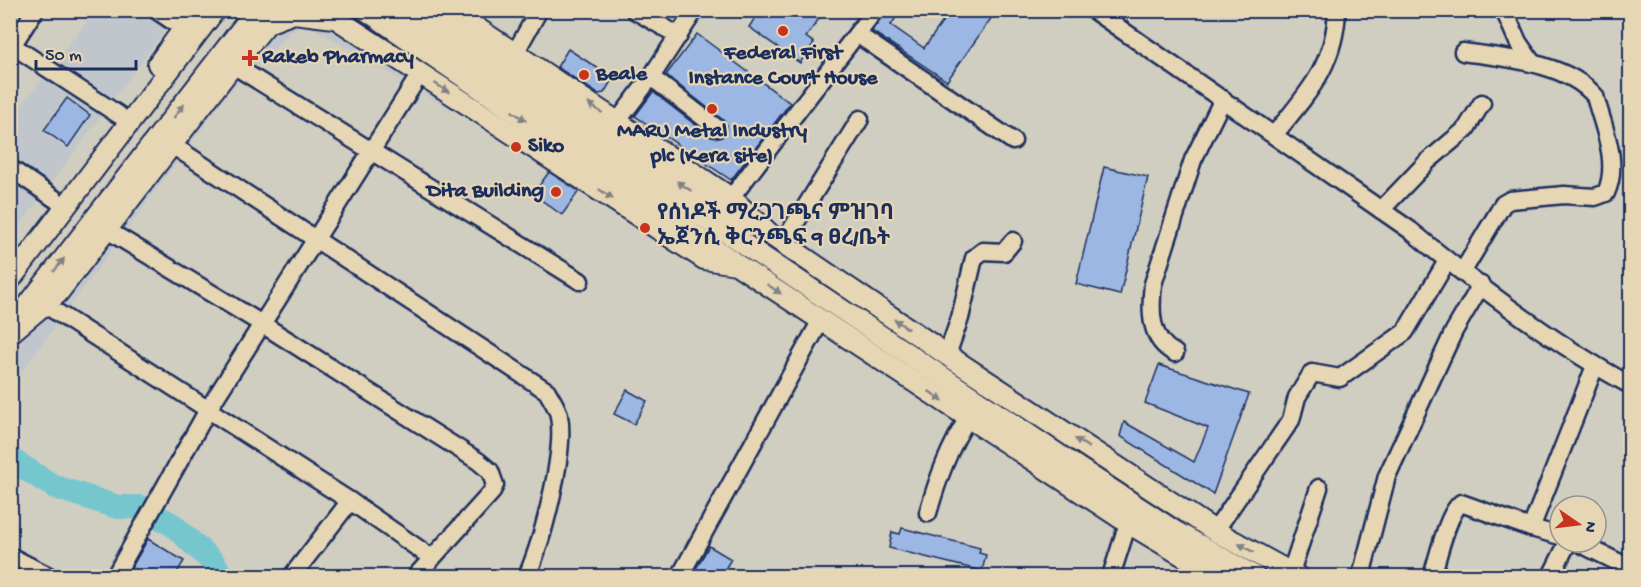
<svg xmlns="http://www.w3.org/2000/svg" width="1641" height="587" viewBox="0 0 1641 587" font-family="'Gochi Hand','Noto Sans Ethiopic',sans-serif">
<rect width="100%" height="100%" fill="#d0cdc1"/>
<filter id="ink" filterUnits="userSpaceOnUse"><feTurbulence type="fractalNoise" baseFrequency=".0167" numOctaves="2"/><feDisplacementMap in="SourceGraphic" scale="12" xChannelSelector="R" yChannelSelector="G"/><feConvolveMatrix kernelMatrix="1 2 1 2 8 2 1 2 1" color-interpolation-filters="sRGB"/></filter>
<g filter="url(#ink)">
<g fill="#c0c6cb">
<polygon points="95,11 179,11 11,237 10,120"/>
<polygon points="270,11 337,11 549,167 302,21 226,95 11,386 11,345 54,285"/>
</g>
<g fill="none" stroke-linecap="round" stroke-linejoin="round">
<polyline stroke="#76c7cd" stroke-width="24" points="10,459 55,487 118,507 140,507 173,525 214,563 222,576"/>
</g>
<g fill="#9cb7e3" stroke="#1b2f5e" stroke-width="1.5">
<polygon points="760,10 825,10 806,37 814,43 800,63 749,27"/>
<polygon points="885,10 901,10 891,25 924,48 951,10 997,10 947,81 872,31"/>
<polygon points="697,34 790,103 731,180 635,116 653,92 711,137 720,138 726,134 727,125 723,120 666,75"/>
<polygon points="568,49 613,78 604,93 598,94 557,67"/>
<polygon points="67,98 90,115 68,147 44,130"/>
<polygon points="1104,167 1148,177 1120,295 1076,284"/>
<polygon points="549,172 579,191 562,215 533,194"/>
<polygon points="1159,365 1249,394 1213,494 1120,436 1124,422 1194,462 1208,428 1145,403"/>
<polygon points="627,390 647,401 634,424 614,414"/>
<polygon points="902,528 980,548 979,553 986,555 982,571 889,548 892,532 900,534"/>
<polygon points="148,539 184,561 175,576 128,574"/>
<polygon points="709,546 731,559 721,576 692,576"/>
</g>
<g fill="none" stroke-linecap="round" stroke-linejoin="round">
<defs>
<g id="minor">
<polyline points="156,10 184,29"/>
<polyline points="634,10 679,36"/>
<path d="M 1093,10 L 1410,230 C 1475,284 1556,345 1630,385"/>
<polyline points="1504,10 1518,42 1531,61"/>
<polyline points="857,34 1013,141"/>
<polyline points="10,44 119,115"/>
<polyline points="10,49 35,10"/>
<polyline points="515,53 539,10"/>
<path d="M 233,65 C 349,136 464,209 580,281"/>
<polyline points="651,77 717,128"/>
<polyline points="617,122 651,77 695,10"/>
<path d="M 1274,135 C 1307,94 1335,66 1337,10"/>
<path d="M 172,145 L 547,391 C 551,399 558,408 559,416 C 566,453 542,542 527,576"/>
<polyline points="10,168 55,199"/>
<polyline points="731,198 875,10"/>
<polyline points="1381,210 1428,161 1466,129 1482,103"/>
<polyline points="107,230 262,324 478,461 490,471 495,485 491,493 416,576"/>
<polyline points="783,243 860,119"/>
<path d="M 1463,271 L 1503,204 L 1510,200 L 1564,195 L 1595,197 L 1606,193 C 1620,162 1603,127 1595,96 C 1566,62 1504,58 1463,52"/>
<polyline points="44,304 350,501 432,558"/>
<path d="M 1175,353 C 1149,340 1150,310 1153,284 L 1193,160 L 1223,99"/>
<polyline points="947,355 960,318 974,258 983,251 1004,252 1013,241"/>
<path d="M 928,513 C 938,478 949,448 968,418"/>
<polyline points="1215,531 1291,420 1297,397 1312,373 1340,378 1405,332 1447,261"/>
<polyline points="1560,536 1531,528 1595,366"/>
<polyline points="1577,542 1630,568"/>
<polyline points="10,556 49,576"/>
<polyline points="1291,572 1319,488"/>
<polyline points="115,576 209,408 420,74"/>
<polyline points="292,576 350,501"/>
<polyline points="680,576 821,320"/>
<polyline points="1111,576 1128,523"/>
<polyline points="1361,576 1387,476 1454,331 1481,285"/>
<path d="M 1432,576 C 1438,558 1447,514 1461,503 L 1531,528"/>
<polyline points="1551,576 1568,542"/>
</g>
<g id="major">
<polyline points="323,10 704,259 736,264 1128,523 1217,576"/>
<polyline points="366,10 731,260"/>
<polyline points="394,10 1080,469 1176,532 1254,576"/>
<polyline points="424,10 721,211 752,226"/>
<polyline points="450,10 731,198 771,235 947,355 1215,531 1297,576"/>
<polyline points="270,22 294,13 334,18"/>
<polyline points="158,64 197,10"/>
<polyline points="10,280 215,10"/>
<polyline points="25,309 256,10"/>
<polyline points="10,333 58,293 233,65 278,10"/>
</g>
</defs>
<use href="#minor" stroke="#1b2f5e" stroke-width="21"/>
<use href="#major" stroke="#1b2f5e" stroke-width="24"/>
<use href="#minor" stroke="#e7d6b3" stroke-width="16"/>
<use href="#major" stroke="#e7d6b3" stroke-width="20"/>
</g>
<defs><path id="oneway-solid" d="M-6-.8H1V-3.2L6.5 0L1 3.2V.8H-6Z" transform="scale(1.5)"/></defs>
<g fill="#818288">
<use href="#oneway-solid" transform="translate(442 88) rotate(33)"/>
<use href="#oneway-solid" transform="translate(595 108) rotate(-146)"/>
<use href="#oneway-solid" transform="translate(179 111) rotate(-52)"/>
<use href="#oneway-solid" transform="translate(519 116) rotate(34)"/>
<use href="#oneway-solid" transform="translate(684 186) rotate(-146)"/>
<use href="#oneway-solid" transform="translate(606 194) rotate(34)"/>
<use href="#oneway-solid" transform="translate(59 265) rotate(-52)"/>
<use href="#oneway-solid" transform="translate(774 289) rotate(34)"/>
<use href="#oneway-solid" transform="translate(901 324) rotate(-146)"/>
<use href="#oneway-solid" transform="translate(936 396) rotate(34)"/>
<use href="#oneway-solid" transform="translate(1082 443) rotate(-147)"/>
<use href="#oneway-solid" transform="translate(1246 548) rotate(-151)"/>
</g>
</g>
<g fill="#c8321e" stroke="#e7d6b3" stroke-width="2">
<circle cx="783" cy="31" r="6"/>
<path d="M247 49h6v6h6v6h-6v6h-6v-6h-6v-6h6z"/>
<circle cx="584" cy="75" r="6"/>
<circle cx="712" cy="109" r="6"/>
<circle cx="516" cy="147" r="6"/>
<circle cx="556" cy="192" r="6"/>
<circle cx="645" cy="228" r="6"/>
</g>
<g text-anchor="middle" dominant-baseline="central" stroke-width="4.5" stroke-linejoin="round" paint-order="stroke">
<g font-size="22" font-weight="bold" fill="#1b2f5e" stroke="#e7d6b3" text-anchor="start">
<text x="783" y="54" text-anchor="middle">Federal First<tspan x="783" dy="25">Instance Court House</tspan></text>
<text x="262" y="58">Rakeb Pharmacy</text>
<text x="596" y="75">Beale</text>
<text x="712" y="132" text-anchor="middle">MARU Metal Industry<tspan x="712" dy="25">plc (Kera site)</tspan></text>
<text x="528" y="147">Siko</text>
<text x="544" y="192" text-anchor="end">Dita Building</text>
<text x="657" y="215">የሰነዶች ማረጋገጫና ምዝገባ<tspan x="657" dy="25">ኤጀንሲ ቅርንጫፍ 9 ፀረ/ቤት</tspan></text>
</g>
</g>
<rect width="1641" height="587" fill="none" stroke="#e7d6b3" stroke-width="36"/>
<rect x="18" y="18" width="1605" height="551" fill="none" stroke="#1b2f5e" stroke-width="2" filter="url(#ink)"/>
<g transform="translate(1578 524) rotate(104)"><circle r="28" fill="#e7d6b3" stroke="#959391" stroke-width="1.5"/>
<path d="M0-4.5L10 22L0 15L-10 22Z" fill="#c8321e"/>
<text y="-9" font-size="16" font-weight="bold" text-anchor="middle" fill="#1b2f5e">N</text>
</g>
<path d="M36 60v9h100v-9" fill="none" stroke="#1b2f5e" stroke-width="3"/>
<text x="45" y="60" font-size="18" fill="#1b2f5e" stroke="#e7d6b3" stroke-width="4.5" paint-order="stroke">50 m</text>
</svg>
